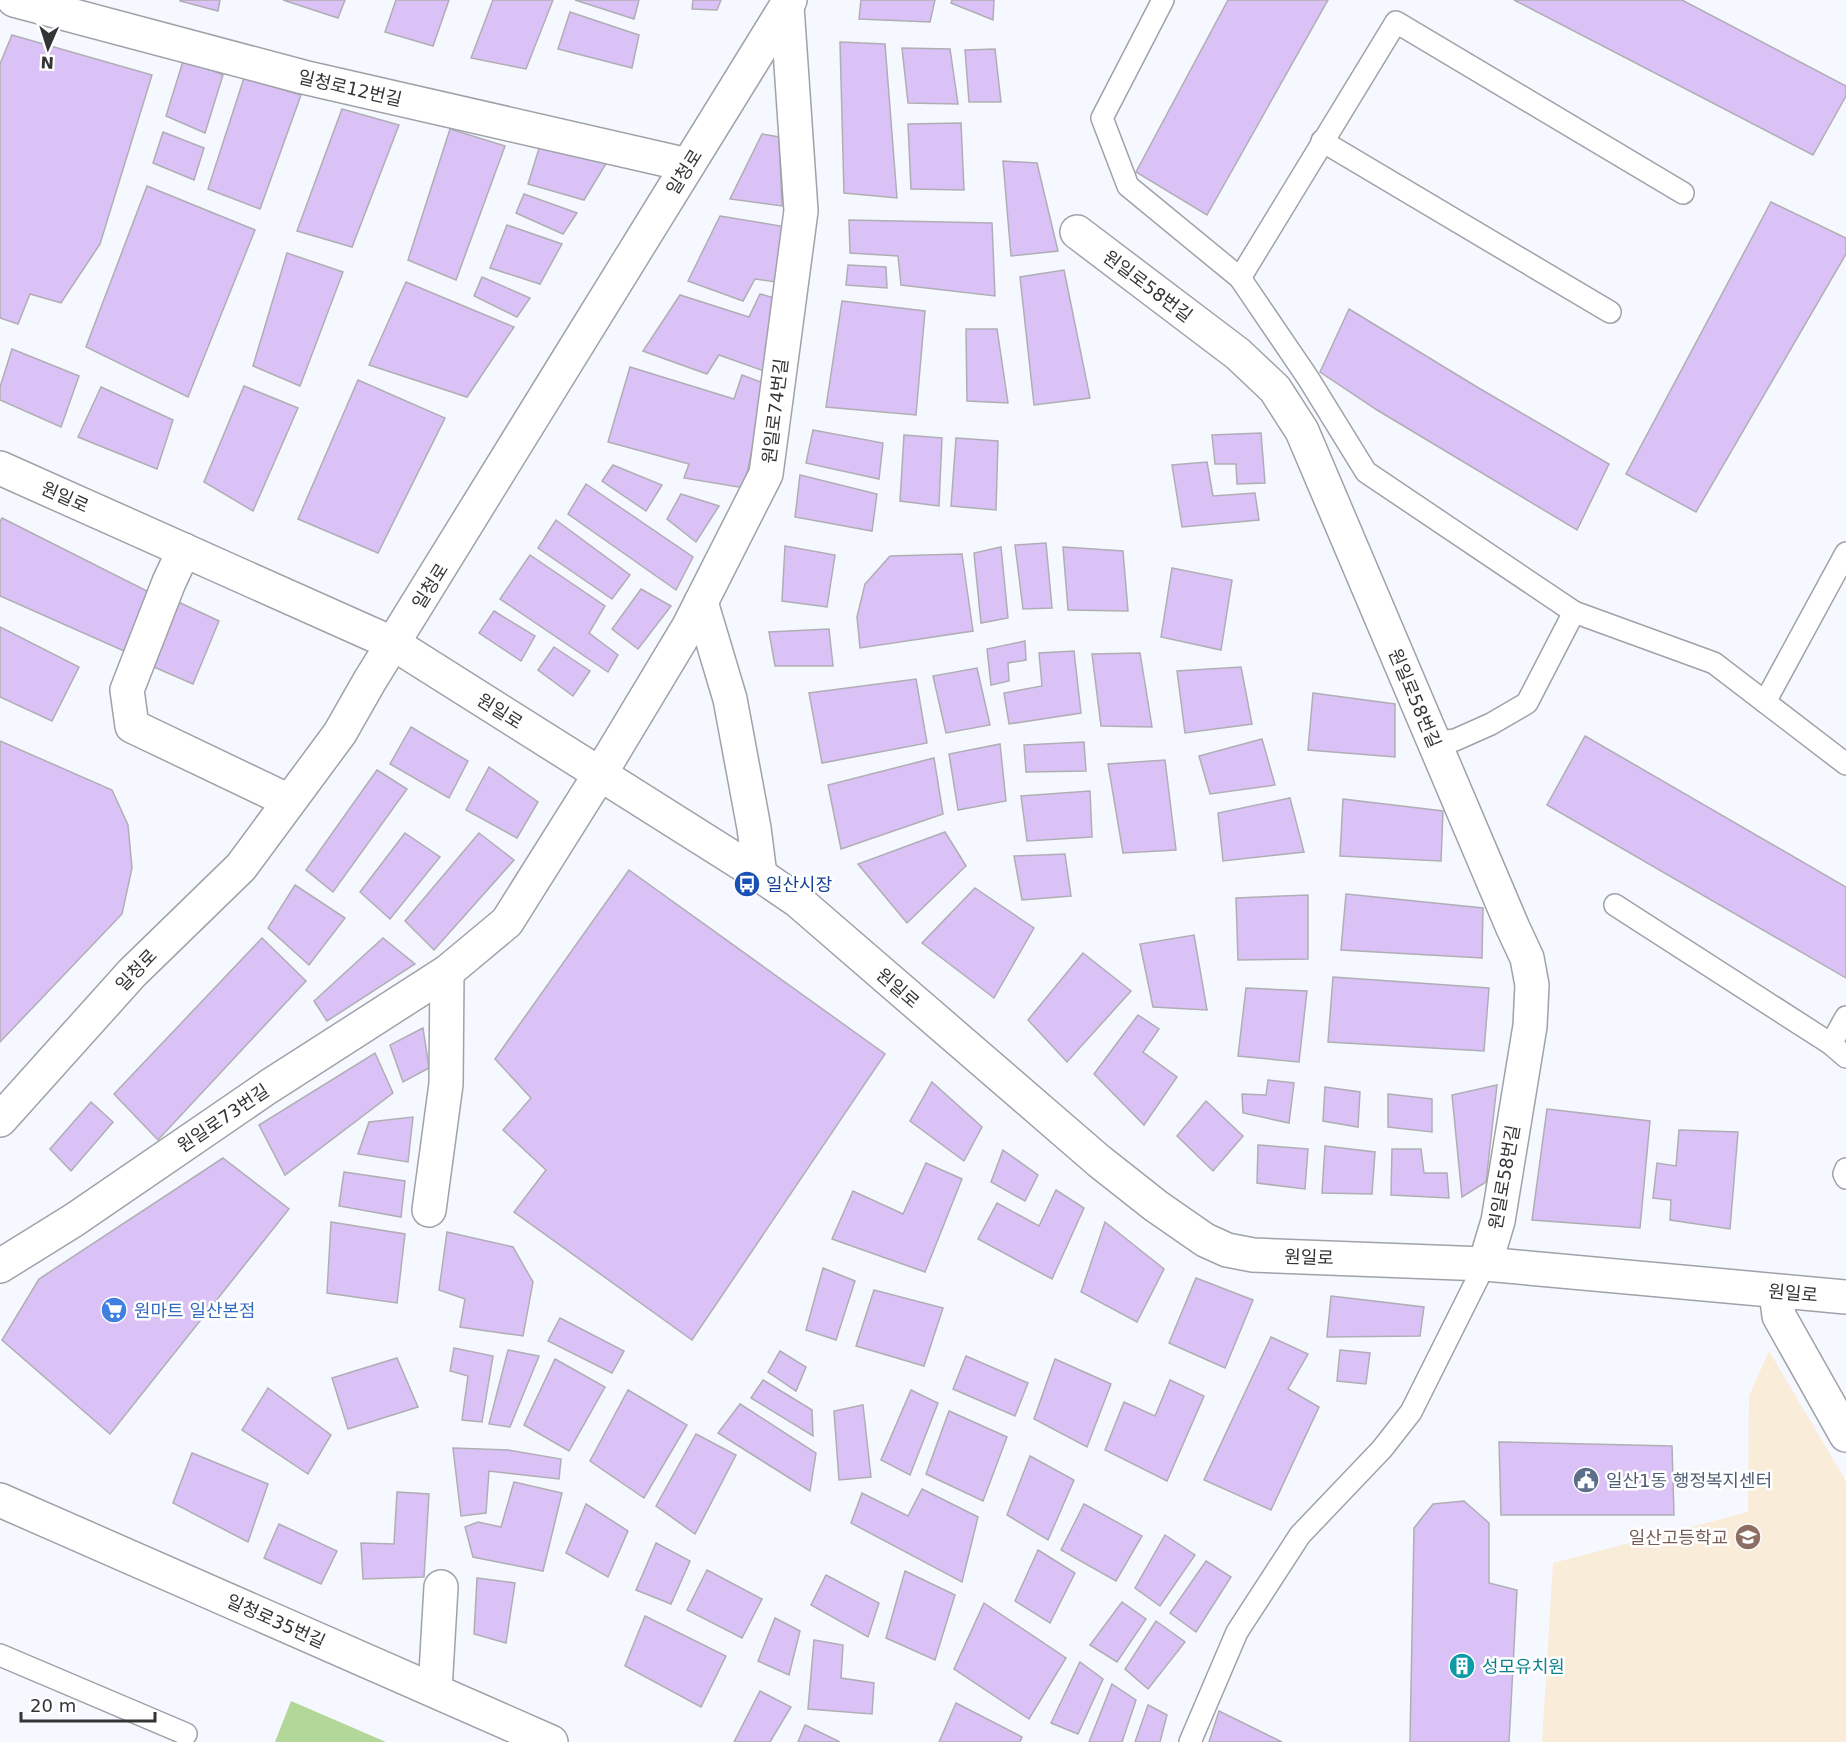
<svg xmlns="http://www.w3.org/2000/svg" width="1846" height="1742" viewBox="0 0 1846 1742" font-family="'DejaVu Sans','Noto Sans KR',sans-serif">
<rect width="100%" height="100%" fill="#f5f8fe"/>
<polygon fill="#f9ecd8" points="1769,1351 1846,1481 1846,1742 1542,1742 1553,1563 1748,1512 1749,1396"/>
<polygon fill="#b2d798" points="291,1701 386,1742 275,1742"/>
<g fill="#dbc2f6" stroke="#b0aeb4" stroke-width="1.5">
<polygon points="180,0 220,0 218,11 180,1"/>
<polygon points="283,0 345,0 338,18"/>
<polygon points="396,0 449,0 433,46 385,32"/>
<polygon points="493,0 553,0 526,69 471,58"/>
<polygon points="575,0 639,0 634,19"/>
<polygon points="693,0 721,0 717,10 692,9"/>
<polygon points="861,0 935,0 930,22 859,19"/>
<polygon points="952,0 994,0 993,20 951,3"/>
<polygon points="1228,0 1328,0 1207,215 1136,172"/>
<polygon points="1514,0 1682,0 1846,86 1846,96 1813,155"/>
<polygon points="570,12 639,35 632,68 558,49"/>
<polygon points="12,35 152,75 100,244 61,303 30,294 18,324 0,318 0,64"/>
<polygon points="840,42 885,44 897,198 844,193"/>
<polygon points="902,48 950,49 958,104 908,103"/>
<polygon points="995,49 1001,102 969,102 965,50"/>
<polygon points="184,58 223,75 205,133 166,116"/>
<polygon points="244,78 301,95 260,209 208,189"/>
<polygon points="342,109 399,125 352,247 297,231"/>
<polygon points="961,123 964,190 911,189 908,124"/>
<polygon points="450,129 505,146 456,280 408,260"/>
<polygon points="163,132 204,148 194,180 153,163"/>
<polygon points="762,134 779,137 782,206 730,199"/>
<polygon points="541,142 607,162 584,200 528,184"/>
<polygon points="1003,161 1037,163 1058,251 1011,256"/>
<polygon points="147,186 255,230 188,397 86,347"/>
<polygon points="524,194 577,213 563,234 516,213"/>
<polygon points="1771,202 1846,238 1846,254 1696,512 1626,474"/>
<polygon points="720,216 787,227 776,282 755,279 743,301 688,281"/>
<polygon points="849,220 992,223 995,296 901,285 898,256 850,253"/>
<polygon points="507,225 562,244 540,284 490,268"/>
<polygon points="287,253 343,272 300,386 253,366"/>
<polygon points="848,265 886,267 887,288 846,285"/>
<polygon points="1064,270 1090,398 1034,405 1020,277"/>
<polygon points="482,277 530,298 517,317 474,296"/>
<polygon points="406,282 514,327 467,397 369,365"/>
<polygon points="760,294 778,299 764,371 719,355 707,374 643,351 680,295 749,317"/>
<polygon points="842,301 925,311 916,415 826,407"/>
<polygon points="1349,309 1477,387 1609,464 1577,530 1377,410 1320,372"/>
<polygon points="966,329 997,329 1008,403 967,401"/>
<polygon points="12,349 79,376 61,427 0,400 0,387"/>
<polygon points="630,367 734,399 742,375 766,384 744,488 684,478 689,464 608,442"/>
<polygon points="358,380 445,418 378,553 298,519"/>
<polygon points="244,386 298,408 253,511 204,482"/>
<polygon points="101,387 173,420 157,469 78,437"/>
<polygon points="813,430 883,443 879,479 806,463"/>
<polygon points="1261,433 1265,483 1237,484 1236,464 1215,464 1212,435"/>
<polygon points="904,435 942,438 939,506 900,501"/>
<polygon points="956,438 998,441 996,510 951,506"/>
<polygon points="1207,462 1213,496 1255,493 1259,520 1182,527 1172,465"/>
<polygon points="613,465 662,485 646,511 602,481"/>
<polygon points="800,475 877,494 872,531 795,517"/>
<polygon points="586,484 693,557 676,590 568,514"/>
<polygon points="681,494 719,506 696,542 667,519"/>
<polygon points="2,518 151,593 124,651 0,596 0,522"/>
<polygon points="556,520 630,575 612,599 538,548"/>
<polygon points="1046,543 1052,608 1023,609 1015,545"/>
<polygon points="785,546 835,555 827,607 782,601"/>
<polygon points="1001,547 1008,618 981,623 974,553"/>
<polygon points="1063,547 1123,551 1128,611 1068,610"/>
<polygon points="962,554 973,631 860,648 857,617 865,584 890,556"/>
<polygon points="530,555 605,606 589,633 618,655 608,672 500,599"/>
<polygon points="1172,568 1232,580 1221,650 1161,637"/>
<polygon points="641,589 671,606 638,649 612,629"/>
<polygon points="174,600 219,621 193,684 147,664"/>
<polygon points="494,611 535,636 521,661 479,633"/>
<polygon points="0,627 79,667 52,721 0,697"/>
<polygon points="829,629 833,666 775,666 769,632"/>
<polygon points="1025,641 1026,660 1008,663 1009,681 991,685 987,649"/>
<polygon points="554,647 590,671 573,696 538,670"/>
<polygon points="1074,651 1081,713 1009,724 1004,693 1042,686 1039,653"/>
<polygon points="1140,653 1152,727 1101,726 1092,654"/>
<polygon points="1241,667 1252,724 1185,733 1177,671"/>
<polygon points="977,668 990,725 946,733 933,676"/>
<polygon points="916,679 927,743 822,763 809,693"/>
<polygon points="1313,693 1395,704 1395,757 1308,750"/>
<polygon points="411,727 468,761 449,798 390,764"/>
<polygon points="1585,736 1846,887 1846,978 1547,805"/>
<polygon points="1262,739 1275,785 1210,794 1199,756"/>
<polygon points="0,741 112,790 128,825 132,868 122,914 0,1042"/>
<polygon points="1084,742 1086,771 1026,772 1024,745"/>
<polygon points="1000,744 1006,801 958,810 949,754"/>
<polygon points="934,758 943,814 841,849 828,785"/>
<polygon points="1165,760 1176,850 1123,853 1108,764"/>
<polygon points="489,767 538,802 517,838 466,810"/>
<polygon points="377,770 407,789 333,892 306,870"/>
<polygon points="1090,791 1092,837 1027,841 1021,796"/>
<polygon points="1290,798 1304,852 1223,861 1218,813"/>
<polygon points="1343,799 1443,811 1441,861 1340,856"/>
<polygon points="945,832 966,866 907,923 858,864"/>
<polygon points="405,833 440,857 390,919 360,892"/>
<polygon points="479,833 514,860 434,950 405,921"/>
<polygon points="1065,854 1071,896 1022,900 1014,856"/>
<polygon points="629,870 885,1054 692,1340 514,1212 546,1170 503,1130 531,1098 495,1059"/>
<polygon points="295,885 345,918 309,965 268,928"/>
<polygon points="975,888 1034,928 994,998 922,943"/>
<polygon points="1346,894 1483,908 1482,958 1341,950"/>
<polygon points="1308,895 1308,959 1238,960 1236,898"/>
<polygon points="1194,935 1207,1010 1153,1007 1140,944"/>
<polygon points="262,938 306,981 158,1140 114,1094"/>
<polygon points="383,938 415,964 327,1021 314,1001"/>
<polygon points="1083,953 1131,991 1067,1062 1028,1020"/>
<polygon points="1333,977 1489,988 1484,1051 1328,1042"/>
<polygon points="1246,988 1307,991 1299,1062 1238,1056"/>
<polygon points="1138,1015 1159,1029 1143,1052 1177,1077 1144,1125 1094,1074"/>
<polygon points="423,1028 429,1068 403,1082 390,1045"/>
<polygon points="375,1053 393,1093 285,1175 259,1125"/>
<polygon points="1268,1080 1294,1083 1289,1123 1243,1113 1242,1094 1266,1095"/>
<polygon points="932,1082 982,1127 964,1161 910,1121"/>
<polygon points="1497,1085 1486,1182 1462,1197 1452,1095"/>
<polygon points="1325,1087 1360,1092 1358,1127 1323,1121"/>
<polygon points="1388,1094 1432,1099 1432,1132 1388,1127"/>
<polygon points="1206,1101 1243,1136 1213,1171 1177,1136"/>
<polygon points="91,1102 113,1122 71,1171 50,1149"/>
<polygon points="1547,1109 1650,1121 1640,1228 1532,1220"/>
<polygon points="413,1117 408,1162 358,1154 369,1122"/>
<polygon points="1679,1130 1738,1132 1730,1229 1670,1220 1671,1200 1653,1198 1657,1163 1676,1166"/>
<polygon points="1258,1145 1308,1149 1305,1189 1257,1183"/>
<polygon points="1325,1146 1375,1152 1372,1194 1322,1193"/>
<polygon points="1392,1149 1421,1149 1424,1173 1447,1173 1449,1198 1391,1195"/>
<polygon points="1003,1150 1038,1175 1025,1201 991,1182"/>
<polygon points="223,1158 289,1209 110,1434 2,1340 39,1279"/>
<polygon points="926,1163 962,1179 925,1272 832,1239 853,1191 903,1214"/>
<polygon points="344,1172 405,1181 401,1217 339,1206"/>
<polygon points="1056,1190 1084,1208 1052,1279 978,1239 997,1203 1039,1226"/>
<polygon points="331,1222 405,1234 397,1303 327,1293"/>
<polygon points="1105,1222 1164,1269 1137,1322 1081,1292"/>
<polygon points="447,1232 513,1247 533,1282 523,1336 460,1327 465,1299 439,1290"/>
<polygon points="823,1268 855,1281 836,1340 806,1330"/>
<polygon points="1196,1278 1253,1300 1225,1368 1169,1343"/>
<polygon points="874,1290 943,1308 924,1366 856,1346"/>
<polygon points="1331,1296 1424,1307 1420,1336 1327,1337"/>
<polygon points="560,1318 624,1351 612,1373 548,1341"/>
<polygon points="1271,1337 1308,1354 1288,1389 1319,1407 1271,1510 1204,1480"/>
<polygon points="454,1348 493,1356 482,1422 462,1420 468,1376 450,1371"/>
<polygon points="508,1350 539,1356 510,1427 489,1424"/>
<polygon points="1340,1350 1370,1353 1366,1384 1337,1381"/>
<polygon points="780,1351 806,1367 796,1391 768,1372"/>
<polygon points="966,1356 1028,1383 1015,1416 953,1389"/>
<polygon points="397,1358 418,1407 348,1429 332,1378"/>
<polygon points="555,1359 605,1387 569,1451 524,1425"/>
<polygon points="1055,1359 1111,1384 1087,1447 1034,1419"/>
<polygon points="763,1380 812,1410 813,1436 751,1398"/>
<polygon points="1170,1380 1204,1396 1167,1481 1105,1450 1124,1402 1155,1416"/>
<polygon points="268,1388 331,1435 308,1474 242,1430"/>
<polygon points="628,1390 687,1425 644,1498 590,1461"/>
<polygon points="911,1390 938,1403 910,1475 881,1460"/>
<polygon points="740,1404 816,1453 810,1491 718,1433"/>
<polygon points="863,1405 871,1477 839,1480 834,1411"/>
<polygon points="949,1411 1007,1437 983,1501 926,1474"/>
<polygon points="696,1434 736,1455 695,1534 656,1506"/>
<polygon points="1499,1442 1672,1446 1674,1515 1501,1515"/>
<polygon points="453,1448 508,1450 561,1459 559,1479 489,1471 486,1513 461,1516"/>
<polygon points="192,1453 268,1484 248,1542 173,1503"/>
<polygon points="1030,1456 1074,1480 1048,1540 1007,1515"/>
<polygon points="514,1482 562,1493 543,1571 473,1557 465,1527 478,1522 501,1527"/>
<polygon points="922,1489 978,1517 962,1582 851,1523 862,1493 908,1516"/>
<polygon points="397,1492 429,1494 424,1577 363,1579 361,1543 394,1544"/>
<polygon points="1464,1501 1489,1523 1489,1583 1517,1590 1509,1742 1410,1742 1414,1528 1433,1504"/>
<polygon points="586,1504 628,1531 608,1577 566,1553"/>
<polygon points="1084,1504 1142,1536 1116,1581 1061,1550"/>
<polygon points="279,1524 337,1551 321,1584 264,1558"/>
<polygon points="1165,1535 1195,1555 1160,1606 1135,1588"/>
<polygon points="656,1543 690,1561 671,1604 636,1590"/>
<polygon points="1038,1550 1075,1573 1050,1623 1015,1601"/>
<polygon points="1206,1561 1231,1577 1196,1632 1170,1613"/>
<polygon points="707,1570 762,1599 742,1638 687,1610"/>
<polygon points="905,1571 955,1595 935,1660 886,1638"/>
<polygon points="826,1575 879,1603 868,1637 811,1605"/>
<polygon points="477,1578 515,1583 506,1643 474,1634"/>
<polygon points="1122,1602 1146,1619 1117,1662 1090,1645"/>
<polygon points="984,1603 1066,1658 1029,1719 954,1669"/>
<polygon points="645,1616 726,1656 701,1707 625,1666"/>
<polygon points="775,1618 800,1631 789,1675 758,1661"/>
<polygon points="1156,1621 1185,1642 1148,1689 1125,1669"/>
<polygon points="814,1640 843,1645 841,1678 874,1683 872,1714 808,1709"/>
<polygon points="1080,1662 1103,1679 1078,1734 1051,1723"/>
<polygon points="1112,1684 1136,1700 1122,1742 1089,1742"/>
<polygon points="760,1691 791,1707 770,1742 734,1742"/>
<polygon points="956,1703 1022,1737 1020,1742 939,1742"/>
<polygon points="1148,1705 1167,1715 1160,1742 1135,1742"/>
<polygon points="1219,1711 1282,1742 1209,1742"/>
<polygon points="805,1725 840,1742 798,1742"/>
</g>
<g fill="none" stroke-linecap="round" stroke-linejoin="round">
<defs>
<g id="lane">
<polyline points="1163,0 1102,118 1128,186 1240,278 1308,378 1366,472 1574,612 1714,663 1846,764"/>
<polyline points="1322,141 1610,312"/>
<polyline points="1240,278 1396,22 1683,193"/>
<polyline points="1765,702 1846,553"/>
<polyline points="1434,743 1455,740 1491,724 1527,703 1574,612"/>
<polyline points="1615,905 1831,1044 1846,1057"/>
<polyline points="1831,1044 1846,1017"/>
<polyline points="1846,1169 1844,1174 1846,1178"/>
<polyline points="0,1655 186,1734"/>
<polyline points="1190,1742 1237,1632 1300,1535 1382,1449 1411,1412 1485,1264"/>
</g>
<g id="street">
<polyline points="14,0 303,77 688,165"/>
<polyline points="1077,232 1238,354 1275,389 1302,431 1513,928 1527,958 1532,985 1530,1026 1498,1221 1485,1264"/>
<polyline points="184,550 169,582 127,690 132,726 289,801"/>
<polyline points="701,602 730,699 754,828 760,875"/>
<polyline points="429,1210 446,1084 447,972"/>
<polyline points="0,1266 74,1220 268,1087 447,972 507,922 600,774 689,626 766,474 801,211 787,6"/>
<polyline points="1776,1292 1779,1316 1846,1435"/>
<polyline points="0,1500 551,1742"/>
<polyline points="435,1690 441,1587"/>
</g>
<g id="secondary">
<polyline points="0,468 394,644 760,875 798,901 1099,1161 1156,1206 1205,1240 1227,1250 1253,1255 1485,1264 1846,1297"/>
<polyline points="0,1120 132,973 241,867 340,733 369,682 790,0"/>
</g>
</defs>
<use href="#lane" stroke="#9fa2a8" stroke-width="24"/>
<use href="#street" stroke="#9fa2a8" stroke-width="36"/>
<use href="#secondary" stroke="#9fa2a8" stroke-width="36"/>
<use href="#lane" stroke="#fff" stroke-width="21"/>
<use href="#street" stroke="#fff" stroke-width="33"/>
<use href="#secondary" stroke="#fff" stroke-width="33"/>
</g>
<defs>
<symbol id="bus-disc" viewBox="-11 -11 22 22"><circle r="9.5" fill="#1a4fb4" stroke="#fff"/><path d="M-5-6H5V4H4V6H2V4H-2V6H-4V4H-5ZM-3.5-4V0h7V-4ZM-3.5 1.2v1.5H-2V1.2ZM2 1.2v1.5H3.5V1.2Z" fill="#fff"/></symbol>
<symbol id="supermarket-disc" viewBox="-11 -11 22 22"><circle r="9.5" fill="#3f7fe0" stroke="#fff"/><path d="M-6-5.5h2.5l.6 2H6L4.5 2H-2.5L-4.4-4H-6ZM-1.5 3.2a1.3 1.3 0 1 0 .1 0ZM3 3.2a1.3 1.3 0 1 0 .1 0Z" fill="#fff"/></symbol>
<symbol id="civic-disc" viewBox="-11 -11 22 22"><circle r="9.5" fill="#5c6f8a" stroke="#fff"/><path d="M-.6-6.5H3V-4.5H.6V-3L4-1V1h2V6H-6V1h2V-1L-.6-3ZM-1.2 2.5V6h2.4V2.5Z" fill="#fff"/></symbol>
<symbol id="school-disc" viewBox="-11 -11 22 22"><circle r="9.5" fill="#8d6e63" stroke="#fff"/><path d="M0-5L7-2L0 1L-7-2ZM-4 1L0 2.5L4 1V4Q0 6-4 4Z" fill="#fff"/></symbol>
<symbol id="building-disc" viewBox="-11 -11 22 22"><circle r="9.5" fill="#0f9aa8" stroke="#fff"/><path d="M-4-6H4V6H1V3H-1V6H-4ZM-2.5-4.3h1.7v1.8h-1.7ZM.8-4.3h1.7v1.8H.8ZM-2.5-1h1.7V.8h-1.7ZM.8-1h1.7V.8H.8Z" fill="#fff"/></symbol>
</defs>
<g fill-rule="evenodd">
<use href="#bus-disc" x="732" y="869" width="30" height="30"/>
<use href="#supermarket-disc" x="99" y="1295" width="30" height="30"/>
<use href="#civic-disc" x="1571" y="1465" width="30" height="30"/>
<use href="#school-disc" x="1733" y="1522" width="30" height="30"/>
<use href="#building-disc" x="1447" y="1651" width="30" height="30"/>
</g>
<g text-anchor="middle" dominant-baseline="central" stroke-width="5" stroke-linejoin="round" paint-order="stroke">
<g font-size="18" fill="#333436" stroke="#fff">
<text transform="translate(350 88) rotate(13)">일청로12번길</text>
<text transform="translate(684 172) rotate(-58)">일청로</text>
<text transform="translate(1148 286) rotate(37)">원일로58번길</text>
<text transform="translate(775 411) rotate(-83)">원일로74번길</text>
<text transform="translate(65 497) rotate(24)">원일로</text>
<text transform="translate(430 586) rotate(-58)">일청로</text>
<text transform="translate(1415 698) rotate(67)">원일로58번길</text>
<text transform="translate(500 711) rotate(32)">원일로</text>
<text transform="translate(136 970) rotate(-46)">일청로</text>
<text transform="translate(898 988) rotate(41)">원일로</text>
<text transform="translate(223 1118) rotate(-34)">원일로73번길</text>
<text transform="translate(1504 1177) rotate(-80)">원일로58번길</text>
<text transform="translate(1309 1257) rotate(2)">원일로</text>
<text transform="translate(1793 1293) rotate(5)">원일로</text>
<text transform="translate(276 1621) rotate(24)">일청로35번길</text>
</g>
<g font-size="18" fill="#164399" stroke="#fff" text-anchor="start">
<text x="766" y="884">일산시장</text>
</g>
<g font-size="18" fill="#366cbe" stroke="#fff" text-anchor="start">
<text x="134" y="1310">원마트 일산본점</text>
</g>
<g font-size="18" fill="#4e5e75" stroke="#fff" text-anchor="start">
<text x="1606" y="1480">일산1동 행정복지센터</text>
</g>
<g font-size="18" fill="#785e54" stroke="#fff" text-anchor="end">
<text x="1728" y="1537">일산고등학교</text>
</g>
<g font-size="18" fill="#0d838f" stroke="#fff" text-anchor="start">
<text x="1482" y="1666">성모유치원</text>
</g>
</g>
<g transform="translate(48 48) rotate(183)" stroke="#ffffff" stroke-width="4.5" paint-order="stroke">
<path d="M0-4.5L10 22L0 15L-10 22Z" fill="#333436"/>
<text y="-9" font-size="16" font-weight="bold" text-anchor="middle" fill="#333436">N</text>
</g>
<path d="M21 1712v9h134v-9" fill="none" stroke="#333436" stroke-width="3"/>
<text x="30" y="1712" font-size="18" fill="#333436" stroke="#ffffff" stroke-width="4.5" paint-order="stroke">20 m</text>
</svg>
